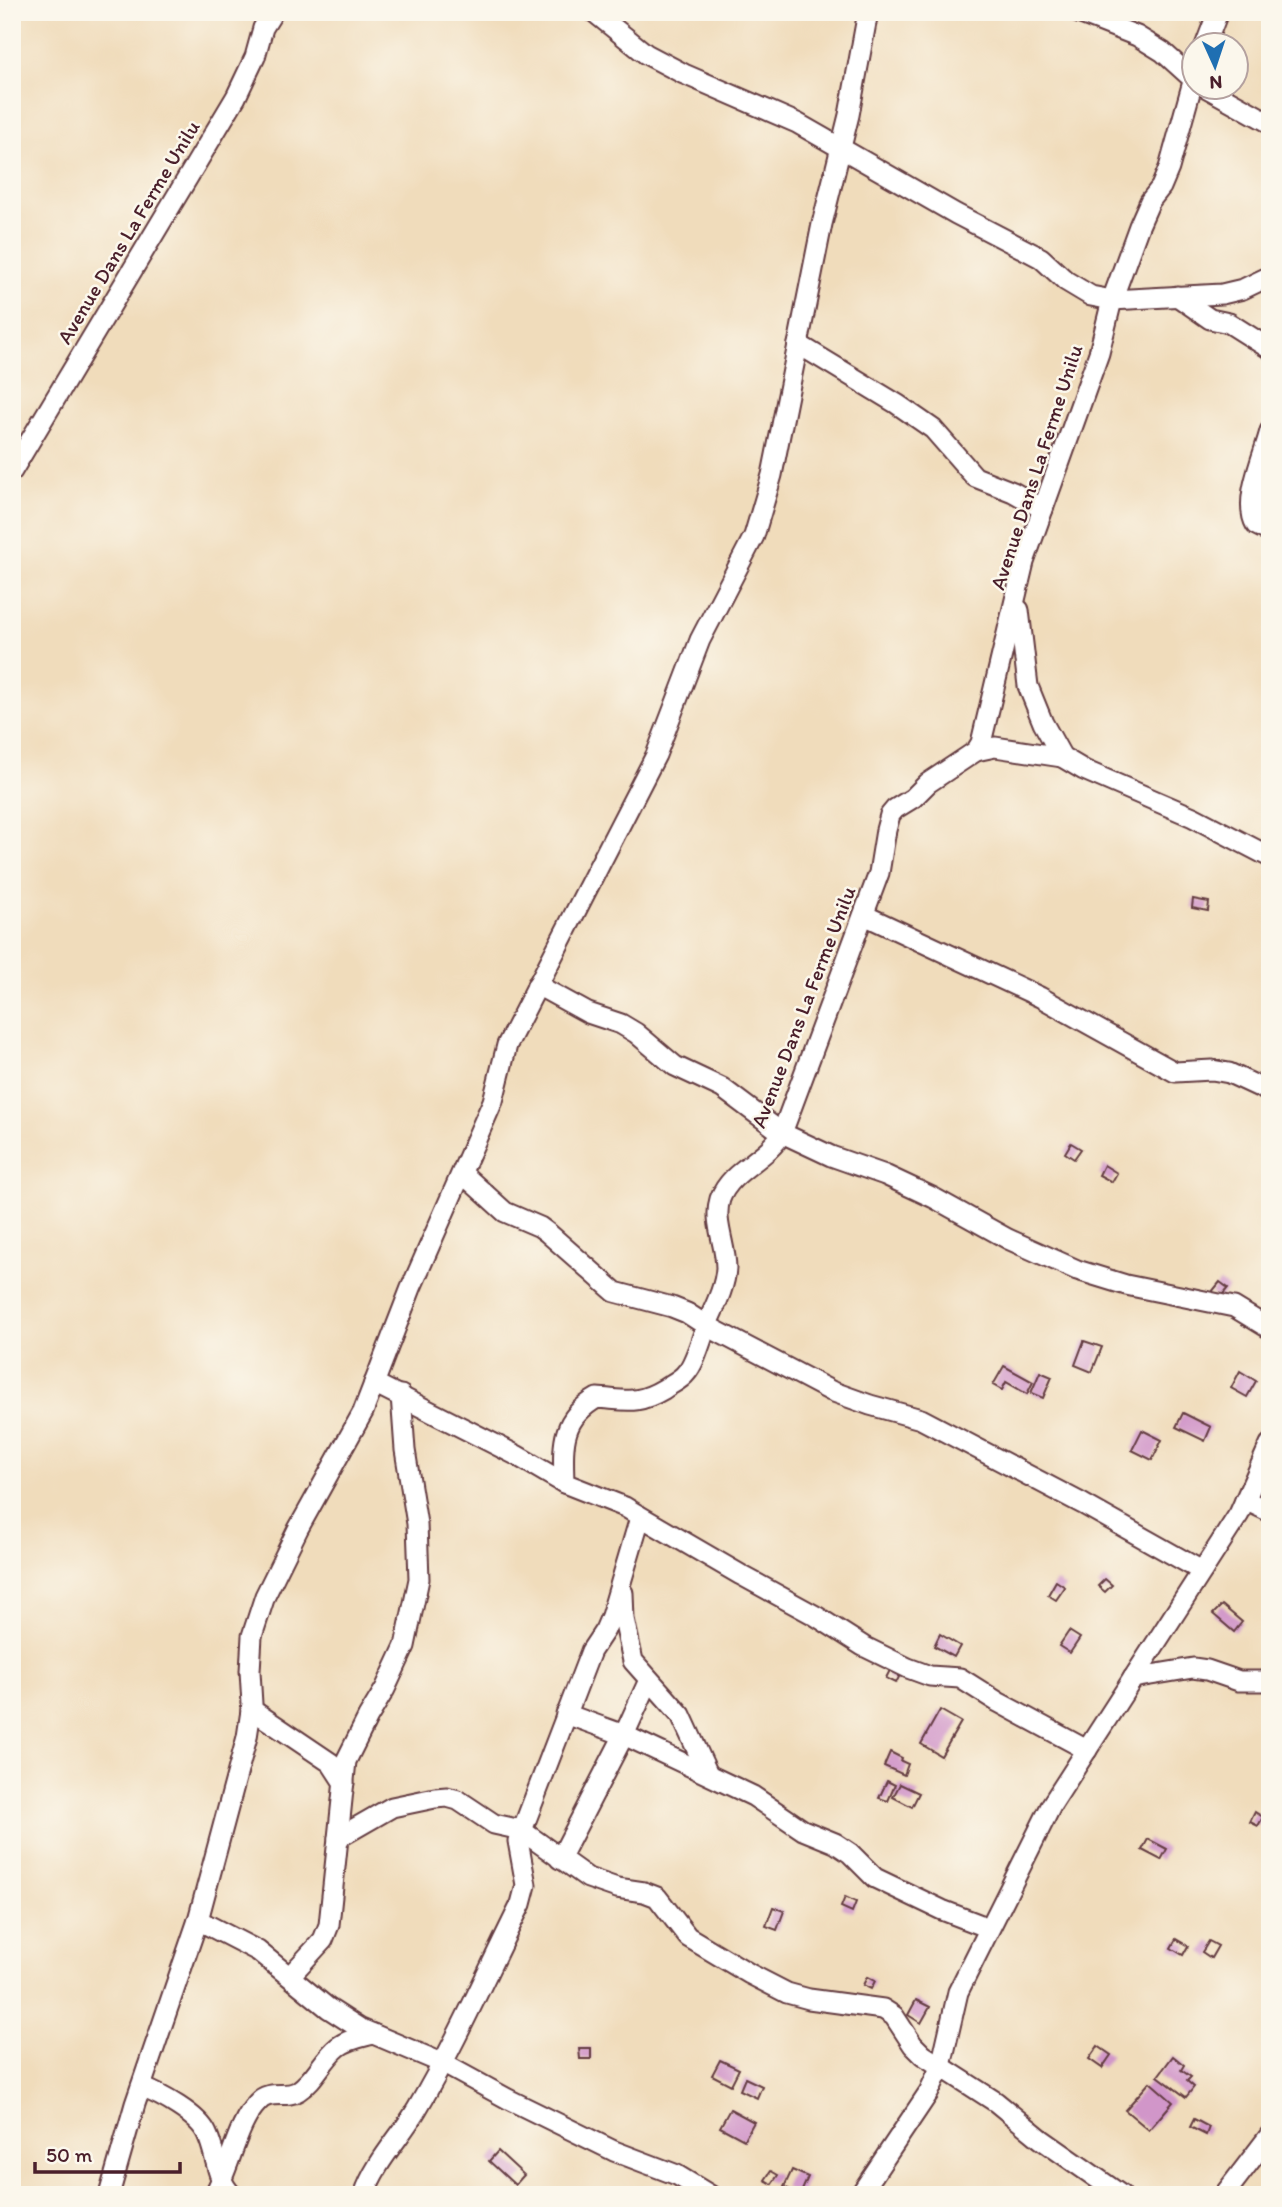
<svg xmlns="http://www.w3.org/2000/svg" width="1282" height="2207" viewBox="0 0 1282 2207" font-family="Itim,sans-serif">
<rect width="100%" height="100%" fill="#fbf7ec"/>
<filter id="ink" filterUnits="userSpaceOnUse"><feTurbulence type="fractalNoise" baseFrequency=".0143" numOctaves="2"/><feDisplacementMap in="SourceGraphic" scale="14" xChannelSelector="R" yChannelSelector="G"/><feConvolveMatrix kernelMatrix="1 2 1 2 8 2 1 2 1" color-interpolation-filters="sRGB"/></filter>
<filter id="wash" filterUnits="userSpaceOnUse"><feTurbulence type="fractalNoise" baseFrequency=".00686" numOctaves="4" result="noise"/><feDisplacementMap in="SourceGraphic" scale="28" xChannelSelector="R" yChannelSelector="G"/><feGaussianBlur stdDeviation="1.57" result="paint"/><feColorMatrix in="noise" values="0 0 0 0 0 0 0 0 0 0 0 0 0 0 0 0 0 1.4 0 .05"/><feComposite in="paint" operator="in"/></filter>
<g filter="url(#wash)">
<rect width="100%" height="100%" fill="#f0dcbb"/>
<g id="blocks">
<g fill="#d196c9">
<polygon points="1193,899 1209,902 1208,911 1192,908"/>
<polygon points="1071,1143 1081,1149 1074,1159 1065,1153"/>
<polygon points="1104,1165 1117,1173 1112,1182 1099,1175"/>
<polygon points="1220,1282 1228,1288 1219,1299 1211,1293"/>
<polygon points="1084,1341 1102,1347 1092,1372 1075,1365"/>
<polygon points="1004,1366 1033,1382 1027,1394 1006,1382 1002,1390 993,1385"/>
<polygon points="1240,1371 1256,1381 1247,1397 1231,1388"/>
<polygon points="1040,1372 1052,1377 1043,1398 1031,1393"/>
<polygon points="1183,1413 1211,1427 1205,1441 1176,1427"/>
<polygon points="1142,1430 1162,1440 1152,1460 1132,1450"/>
<polygon points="1105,1579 1112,1585 1105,1592 1098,1586"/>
<polygon points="1056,1581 1065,1587 1056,1600 1048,1595"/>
<polygon points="1222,1605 1242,1622 1234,1632 1213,1614"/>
<polygon points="1069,1631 1080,1638 1070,1653 1059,1646"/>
<polygon points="940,1634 960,1646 954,1657 934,1646"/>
<polygon points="891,1668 901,1673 896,1683 886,1678"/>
<polygon points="940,1710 961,1722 941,1756 921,1744"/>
<polygon points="890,1752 902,1758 901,1761 908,1764 904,1775 884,1766"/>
<polygon points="887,1781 895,1785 888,1801 879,1798"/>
<polygon points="900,1784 919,1793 912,1807 893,1797"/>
<polygon points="1255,1812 1263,1817 1258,1826 1250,1822"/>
<polygon points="1148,1839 1167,1849 1161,1860 1142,1850"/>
<polygon points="845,1897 856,1902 852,1912 841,1907"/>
<polygon points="773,1907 784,1911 777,1930 766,1926"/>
<polygon points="1176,1939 1188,1946 1183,1955 1171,1948"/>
<polygon points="1209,1941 1218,1946 1211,1958 1202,1952"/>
<polygon points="867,1977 875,1981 871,1989 863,1985"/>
<polygon points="916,2000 930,2007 921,2023 908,2015"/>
<polygon points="1098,2046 1111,2055 1102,2068 1089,2059"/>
<polygon points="579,2048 591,2048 591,2059 580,2059"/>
<polygon points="1173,2056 1184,2065 1181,2070 1191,2077 1187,2081 1194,2087 1186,2097 1158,2076"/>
<polygon points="720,2060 739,2069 731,2085 712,2075"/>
<polygon points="745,2078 762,2086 757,2098 740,2090"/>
<polygon points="1150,2082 1173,2102 1149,2130 1125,2110"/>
<polygon points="730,2109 754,2122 744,2140 720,2127"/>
<polygon points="1194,2119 1209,2127 1206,2135 1190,2127"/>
<polygon points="498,2151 524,2175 515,2185 489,2161"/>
<polygon points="792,2170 808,2177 800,2195 784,2187"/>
<polygon points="771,2171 778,2175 772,2184 765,2180"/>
</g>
</g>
</g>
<g filter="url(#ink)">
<use href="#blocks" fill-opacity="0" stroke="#633b41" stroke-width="2"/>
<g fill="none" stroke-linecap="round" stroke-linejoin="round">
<defs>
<g id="street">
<polyline points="594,12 646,54 684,74 797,123 956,214 1041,258 1066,281 1091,296 1112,300 1222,294 1243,289 1270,276"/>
<polyline points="1076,12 1137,36 1163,52 1194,80"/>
<polyline points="1205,46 1218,12"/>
<polyline points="1207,88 1270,123"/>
<polyline points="1177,296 1210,319 1229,323 1270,349"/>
<polyline points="798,344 897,404 933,429 975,477 1013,492 1043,509"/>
<path d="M 1270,431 C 1264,456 1242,501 1256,525 L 1270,532"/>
<polyline points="12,471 236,97 255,57 263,28 273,12"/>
<polyline points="1019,610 1028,686 1043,723 1062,757 1084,770 1193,817 1270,857"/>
<polyline points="976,751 995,747 1062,757"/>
<polyline points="864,915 1040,997 1175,1072 1212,1070 1229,1073 1270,1092"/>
<polyline points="537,985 588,1013 621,1024 636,1033 675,1066 722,1088 782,1133 831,1156 885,1175 934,1198 1008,1239 1077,1270 1126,1285 1234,1307 1270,1329"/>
<polyline points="463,1174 505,1212 540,1227 548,1233 615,1292 672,1307 687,1313 707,1326 831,1391 870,1405 921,1419 1083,1504 1202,1571"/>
<polyline points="374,1383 516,1455 564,1483"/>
<polyline points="1245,1500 1270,1512"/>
<polyline points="638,1515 741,1575 816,1616 863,1646 908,1668 930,1676 960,1678 998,1702 1087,1750"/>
<polyline points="623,1593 624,1619 633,1661 681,1715 708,1774"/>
<polyline points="1133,1678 1193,1668 1207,1670 1239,1681 1270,1681"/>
<polyline points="251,1709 331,1763 344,1783"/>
<polyline points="566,1714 624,1735 753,1796 803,1830 835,1843 850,1853 875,1878 942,1910 989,1928"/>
<polyline points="338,1838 392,1807 435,1798 447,1797 458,1800 494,1824 521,1830 588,1878 617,1888 644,1892 657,1897 688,1937 750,1974 787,1993 809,1999 883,2009 894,2016 913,2045 923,2055 996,2102 1041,2139 1121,2195"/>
<polyline points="560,1859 624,1735 649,1680"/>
<polyline points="198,1920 258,1951 328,2008 359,2028 442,2063 508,2099 614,2151 677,2175 710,2195"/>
<polyline points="290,1976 323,1940 329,1925 346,1761 368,1717 385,1689 405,1646 419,1579 417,1524 405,1450 401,1395"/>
<path d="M 141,2087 C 160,2094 199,2115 207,2134 C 217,2155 215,2178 232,2195"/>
<polyline points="109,2195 135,2104 198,1920 247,1737 252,1704 250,1671 252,1636 265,1596 298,1529 363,1412 411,1288 493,1101 507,1045 656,755 700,640 754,536 772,475 822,224 849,115 868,12"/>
<path d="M 214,2195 C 230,2168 237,2123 258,2102 C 269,2089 286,2099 298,2091 C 315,2080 323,2059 338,2047 C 348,2039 362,2037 373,2034"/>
<path d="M 364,2195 C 375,2162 400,2138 417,2109 C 456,2043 487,1972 521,1904 L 526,1885 L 518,1841 L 591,1651 L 605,1630 L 611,1616 L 639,1521 L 638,1515 L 625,1507 L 564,1483 C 563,1445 560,1419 597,1398 C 627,1400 637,1405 664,1389 C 671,1384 681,1380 686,1373 C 695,1364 702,1337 707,1324 C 715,1306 725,1287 726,1268 C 726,1245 713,1221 720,1199 C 731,1169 767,1160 782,1133 L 879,873 L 886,830 L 890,815 L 895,809 L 913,798 L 928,783 L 976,751 L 981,743 L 1024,562 L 1099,353 L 1112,300 L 1139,226 L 1150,201 L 1161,187 L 1169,168 L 1194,78"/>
<polyline points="860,2195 929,2092 941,2066 958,1992 1052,1804 1239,1514 1270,1444"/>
<polyline points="1224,2195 1270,2135"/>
</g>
</defs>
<use href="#street" stroke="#633b41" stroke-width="23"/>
<use href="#street" stroke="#fff" stroke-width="19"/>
</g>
</g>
<g text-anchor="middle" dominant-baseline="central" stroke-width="5" stroke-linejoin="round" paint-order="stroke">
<g font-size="21" fill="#4a1f2b" stroke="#fbf7ec">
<text transform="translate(128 232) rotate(-59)">Avenue Dans La Ferme Unilu</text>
<text transform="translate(1036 467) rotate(-72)">Avenue Dans La Ferme Unilu</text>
<text transform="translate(803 1007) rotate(-69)">Avenue Dans La Ferme Unilu</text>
</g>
</g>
<rect width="1282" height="2207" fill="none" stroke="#fbf7ec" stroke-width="42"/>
<g transform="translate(1215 66) rotate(177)"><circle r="33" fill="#fbf7ec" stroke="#b4a19f" stroke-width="2"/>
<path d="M0-5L12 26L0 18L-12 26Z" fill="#1f6fb2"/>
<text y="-10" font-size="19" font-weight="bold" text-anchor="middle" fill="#4a1f2b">N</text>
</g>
<path d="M35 2162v10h145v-10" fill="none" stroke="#4a1f2b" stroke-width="3.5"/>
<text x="46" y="2162" font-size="21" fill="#4a1f2b" stroke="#fbf7ec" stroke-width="5" paint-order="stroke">50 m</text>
</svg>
